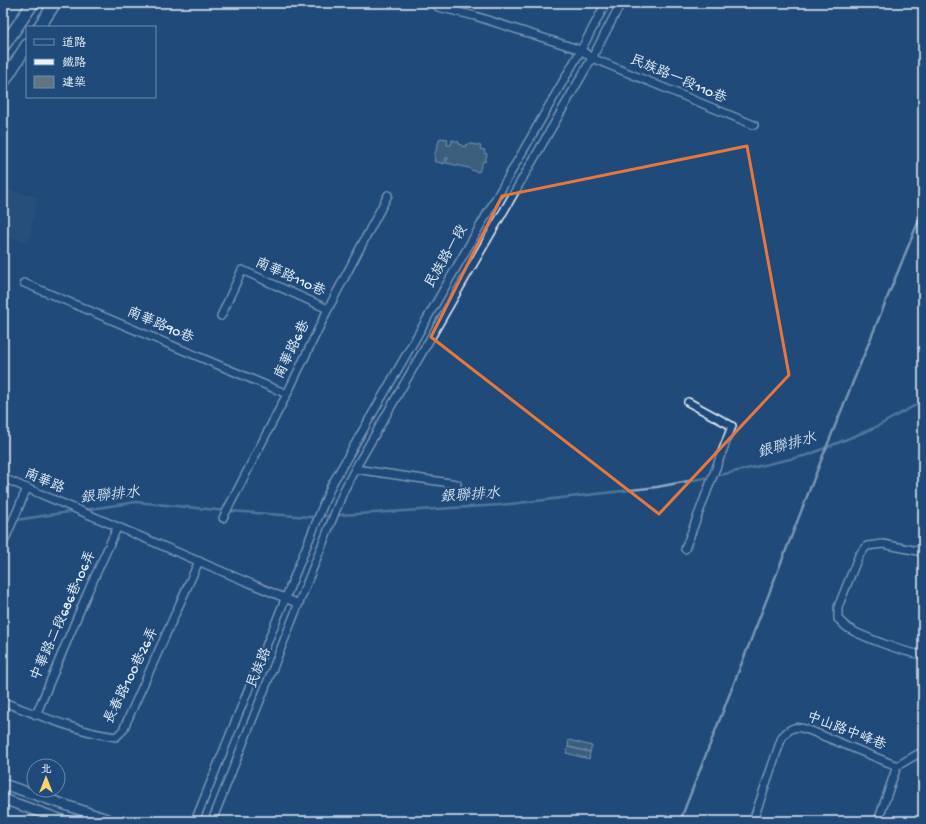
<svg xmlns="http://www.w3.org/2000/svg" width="926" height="824" viewBox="0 0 926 824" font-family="'Gochi Hand','LXGW WenKai TC',sans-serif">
<rect width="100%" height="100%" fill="#1f4a7a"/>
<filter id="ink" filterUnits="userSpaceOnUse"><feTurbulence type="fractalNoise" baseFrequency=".025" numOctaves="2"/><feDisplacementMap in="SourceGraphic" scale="8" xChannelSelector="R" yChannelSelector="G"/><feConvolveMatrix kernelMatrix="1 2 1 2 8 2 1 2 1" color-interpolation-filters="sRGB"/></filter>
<g filter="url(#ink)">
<polygon fill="#33577c" points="3,189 38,197 28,242 3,236"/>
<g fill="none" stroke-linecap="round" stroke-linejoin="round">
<g stroke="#8daac7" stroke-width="2.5">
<polyline points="84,510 136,502 217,510 309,517 500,505 657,487 720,475 808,455 874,428 923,401"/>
<polyline points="3,522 75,511"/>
</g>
</g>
<g fill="#617482" stroke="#e8f1f8">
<polygon points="440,138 448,139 447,145 451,145 452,140 459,142 459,144 462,145 462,146 465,147 466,144 472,144 481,146 480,149 485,150 484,153 487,154 485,162 483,161 479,172 471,170 469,168 446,163 448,158 446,158 444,164 434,161 435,158 434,157"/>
<polygon points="569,740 592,746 590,752 568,747"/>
<polygon points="568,747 590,752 589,759 566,753"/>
</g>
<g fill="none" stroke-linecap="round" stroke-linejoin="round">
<defs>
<g id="minor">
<polyline points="438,7 475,16 581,50 592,58 754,125"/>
<polyline points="24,283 287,394"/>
<polyline points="221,316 242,270 328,309"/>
<polyline points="355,469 457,484"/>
<polyline points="3,478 299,604"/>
<polyline points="223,518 287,394 328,309 388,195"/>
<polyline points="3,544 27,488"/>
<polyline points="685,549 732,426 688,402"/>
<path d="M 923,552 L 883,544 L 867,546 L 859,555 L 838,607 L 838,619 C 842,622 845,627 850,629 C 861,636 912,656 923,654"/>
<path d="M 3,702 C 39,715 78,732 116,737 L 123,730 L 199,561"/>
<polyline points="36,715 86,596 117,528"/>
<polyline points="195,821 331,486 581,50 606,3"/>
<polyline points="212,821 344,490 355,469 592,58 621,3"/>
<path d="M 753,821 L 782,737 C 792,725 797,726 811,731 L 897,766"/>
<polyline points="878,821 897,766 923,751"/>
</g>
<g id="tertiary">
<polyline points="3,784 113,821"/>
<polyline points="3,799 65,821"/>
</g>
<g id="primary">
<polyline points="39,27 55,3"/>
<polyline points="3,47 33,3"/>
<polyline points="3,83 27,45"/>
</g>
</defs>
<use href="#minor" stroke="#e8f1f8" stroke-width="10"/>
<use href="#tertiary" stroke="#e8f1f8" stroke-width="12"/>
<use href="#primary" stroke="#e8f1f8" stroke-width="14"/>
<use href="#minor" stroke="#1f4a7a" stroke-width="7"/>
<use href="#tertiary" stroke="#1f4a7a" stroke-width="9"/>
<use href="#primary" stroke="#1f4a7a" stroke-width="11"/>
<polyline stroke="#e8f1f8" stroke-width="2.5" points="680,821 822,458 923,210"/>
</g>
</g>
<path d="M0 0H926V824H0ZM 747,146 L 789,375 L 659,514 L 431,337 L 502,196 Z" fill="#1f4a7a" fill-opacity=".55" fill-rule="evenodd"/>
<path fill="none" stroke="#e8773b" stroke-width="3" stroke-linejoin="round" d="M 747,146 L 789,375 L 659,514 L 431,337 L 502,196 Z"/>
<g text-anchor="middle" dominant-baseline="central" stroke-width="4" stroke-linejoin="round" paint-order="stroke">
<g font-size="14" fill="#e8f1f8" stroke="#1f4a7a">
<text transform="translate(678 80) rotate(23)">民族路一段110巷</text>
<text transform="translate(447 257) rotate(-60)">民族路一段</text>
<text transform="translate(290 278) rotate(24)">南華路110巷</text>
<text transform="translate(160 326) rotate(23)">南華路90巷</text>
<text transform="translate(293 350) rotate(-64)">南華路6巷</text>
<text transform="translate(44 482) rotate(23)">南華路</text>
<text transform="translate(64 616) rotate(-66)">中華路二段686巷106弄</text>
<text transform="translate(260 668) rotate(-68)">民族路</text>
<text transform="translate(132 676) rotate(-64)">長春路100巷26弄</text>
<text transform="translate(846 732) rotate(21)">中山路中峰巷</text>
</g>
<g font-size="15" font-style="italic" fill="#d1dfec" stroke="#1f4a7a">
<text transform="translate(787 446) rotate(-15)">銀聯排水</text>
<text transform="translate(110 496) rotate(-6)">銀聯排水</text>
<text transform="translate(470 496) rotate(-4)">銀聯排水</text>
</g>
</g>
<rect width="926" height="824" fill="none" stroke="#1f4a7a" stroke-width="16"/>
<rect x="8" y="8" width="910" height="808" fill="none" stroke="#e8f1f8" stroke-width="1.5" filter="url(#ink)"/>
<rect x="26" y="26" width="130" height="72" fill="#1f4a7a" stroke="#6f8dac"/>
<rect x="34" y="39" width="20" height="6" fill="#1f4a7a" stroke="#6f8dac"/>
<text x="62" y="46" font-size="12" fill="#e8f1f8">道路</text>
<rect x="34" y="59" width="20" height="6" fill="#e8f1f8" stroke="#6f8dac"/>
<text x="62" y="66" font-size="12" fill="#e8f1f8">鐵路</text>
<rect x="34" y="76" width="20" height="12" fill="#617482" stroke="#6f8dac"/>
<text x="62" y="86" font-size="12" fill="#e8f1f8">建築</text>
<g transform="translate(46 778)"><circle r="19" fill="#1f4a7a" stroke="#6f8dac"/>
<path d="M0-3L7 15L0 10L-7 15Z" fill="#ffd166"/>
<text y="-6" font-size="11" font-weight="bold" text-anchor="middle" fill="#e8f1f8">北</text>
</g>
</svg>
